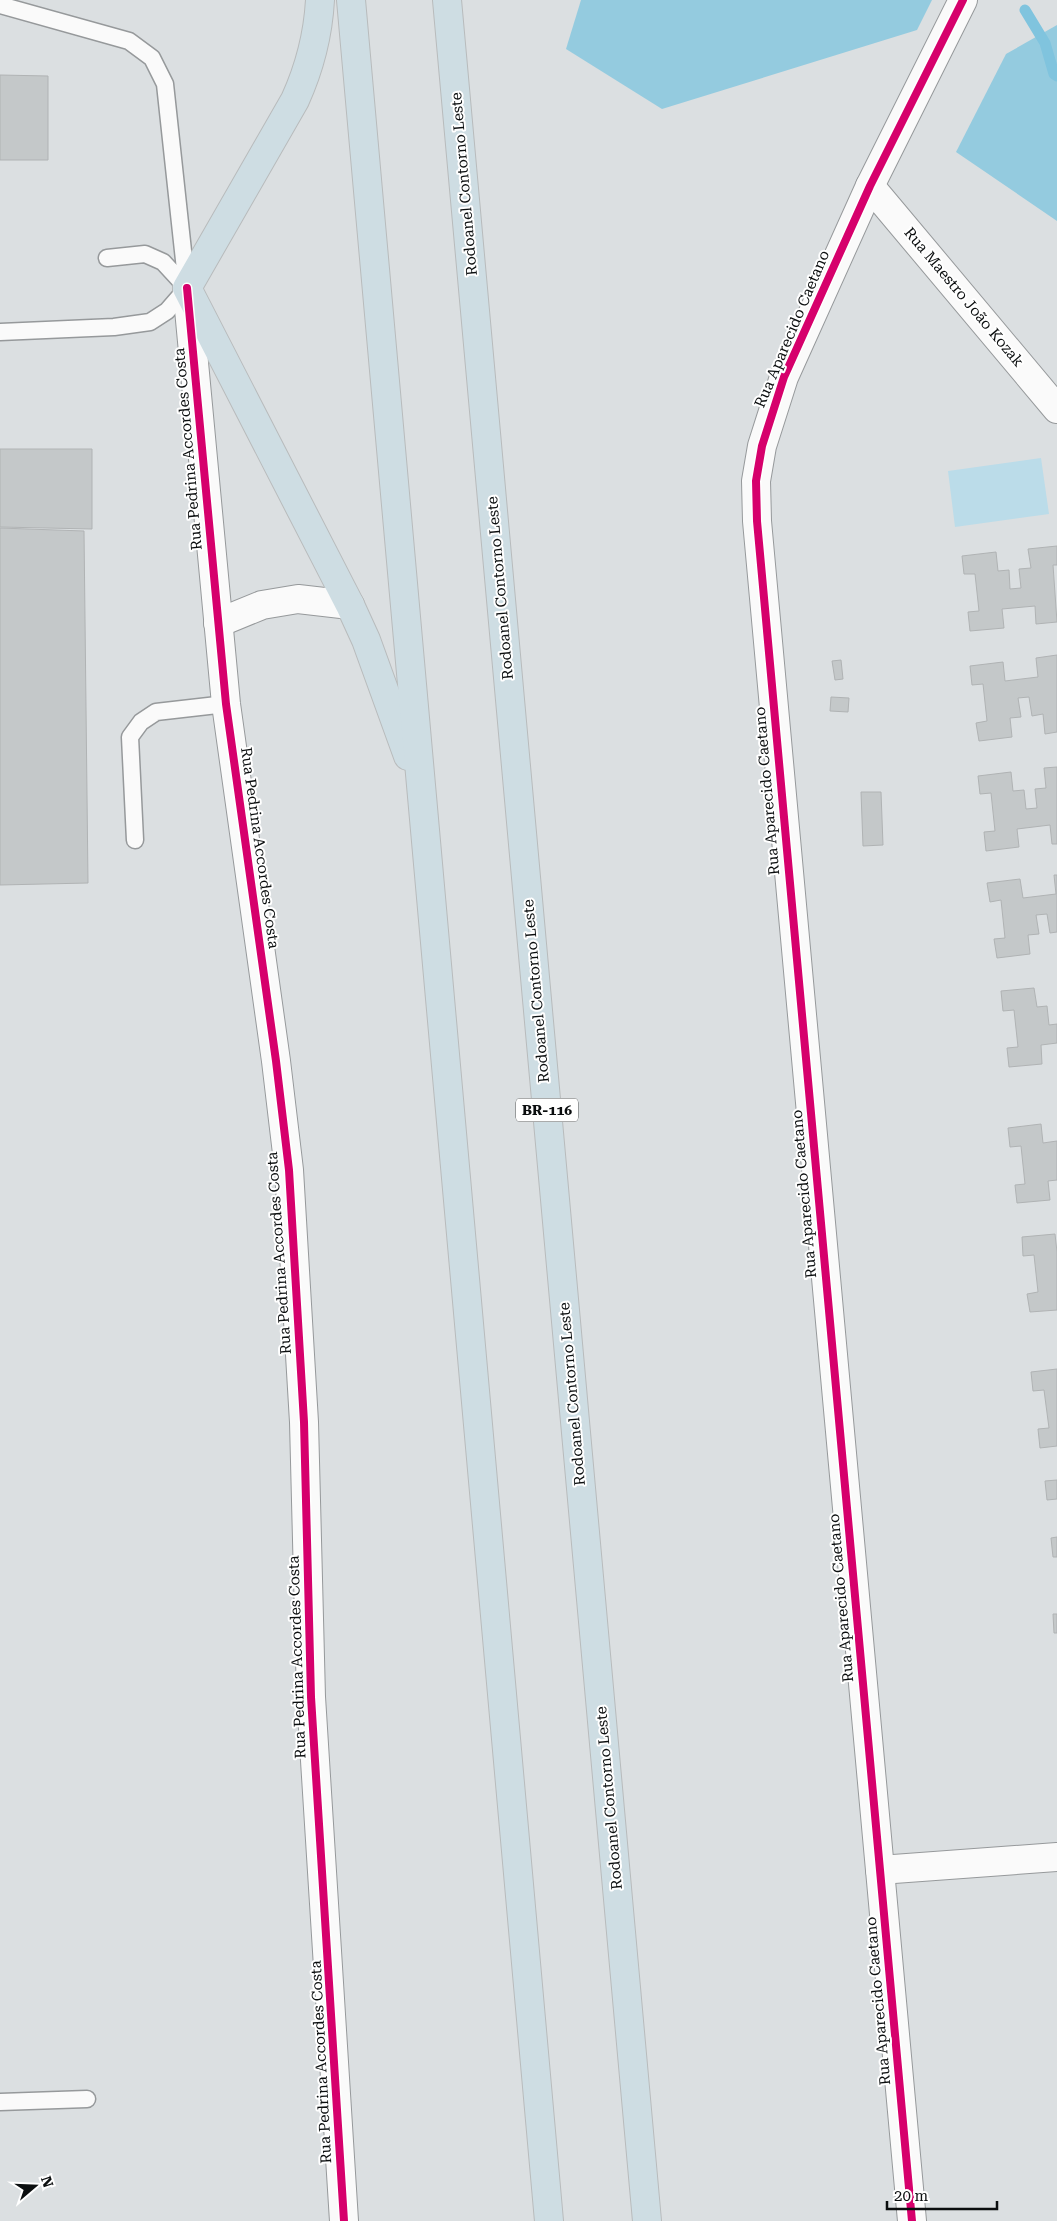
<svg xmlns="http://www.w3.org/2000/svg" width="1057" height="2221" viewBox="0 0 1057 2221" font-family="'Roboto Serif',serif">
<rect width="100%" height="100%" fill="#dbdfe1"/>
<polygon fill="#bbdce9" points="1041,458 1049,514 955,527 948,471"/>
<g fill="#94cbdf">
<polygon points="581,0 932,0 917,30 662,109 566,49"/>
<polygon points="1057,25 1057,221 956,152 1006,54"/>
</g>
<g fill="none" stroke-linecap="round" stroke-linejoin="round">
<polyline stroke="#80c4de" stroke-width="11" points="1025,10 1045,43 1054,74 1057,76"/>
</g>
<g fill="#c4c8c9" stroke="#b0b3b4">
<polygon points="0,75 48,76 48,160 0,160"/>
<polygon points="0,449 92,449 92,529 0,527"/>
<polygon points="0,528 84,531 88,883 0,885"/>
<polygon points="1057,546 1057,565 1053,565 1057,622 1036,624 1035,606 1002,609 1004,628 970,631 968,612 979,611 975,574 964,574 962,556 996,552 998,571 1009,570 1010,589 1021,588 1019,569 1031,568 1028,549"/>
<polygon points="1057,655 1057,732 1045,734 1043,714 1032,716 1029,697 1018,698 1021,717 1010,718 1012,737 979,741 976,723 987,721 983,684 972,685 970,666 1003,662 1005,681 1038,677 1036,658"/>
<polygon points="841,660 843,679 835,680 832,661"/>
<polygon points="831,697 849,698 848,712 830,711"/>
<polygon points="1057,767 1057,844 1052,844 1050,825 1017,829 1019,847 986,851 984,832 995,831 991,793 980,794 978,776 1011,772 1013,791 1024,790 1026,809 1037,808 1035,789 1046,788 1044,768"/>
<polygon points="861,792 881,792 883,845 863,846"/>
<polygon points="1054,875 1057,875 1057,932 1050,933 1047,914 1036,915 1039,934 1028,935 1030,954 997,958 994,939 1005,938 1001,900 990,902 987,883 1020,879 1023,898 1056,894"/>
<polygon points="1034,988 1037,1007 1047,1006 1049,1025 1057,1024 1057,1043 1041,1045 1042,1064 1009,1067 1007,1048 1018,1047 1014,1010 1003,1011 1001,991"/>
<polygon points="1041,1124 1043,1143 1057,1141 1057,1180 1048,1181 1050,1200 1017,1203 1015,1185 1025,1184 1021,1146 1010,1147 1008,1128"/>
<polygon points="1055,1234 1057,1252 1057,1310 1030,1312 1027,1294 1038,1292 1034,1255 1023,1256 1022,1237"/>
<polygon points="1057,1369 1057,1446 1040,1448 1038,1429 1049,1428 1044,1390 1033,1391 1031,1372"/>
<polygon points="1057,1480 1057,1499 1047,1500 1045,1481"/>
<polygon points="1057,1537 1057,1557 1053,1557 1051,1538"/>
<polygon points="1053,1614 1057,1614 1057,1633 1054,1633"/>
</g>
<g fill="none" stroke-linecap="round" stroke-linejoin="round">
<defs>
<g id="lane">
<polyline points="0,5 129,41 152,58 165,84 187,288 167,311 150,322 114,327 0,332"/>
<polyline points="107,258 145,254 163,262 187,288"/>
<polyline points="135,840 130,737 141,722 156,712 226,704"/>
<polyline points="0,2102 87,2099"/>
</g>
<g id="street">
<polyline points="870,186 1057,409"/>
<polyline points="187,288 226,704 276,1061 289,1170 304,1422 311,1697 344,2221"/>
<polyline points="218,623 262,605 298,599 350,605"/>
<polyline points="880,1870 1057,1857"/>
<polyline points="912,2221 757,521 756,481 762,446 784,377 870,186 963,0"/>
</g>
<g id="highway">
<path d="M 320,0 C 318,36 310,67 295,100 L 187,288 L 350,605 L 366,640 L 408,756"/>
<polyline points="351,0 549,2221"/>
<polyline points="447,0 647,2221"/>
</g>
</defs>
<use href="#lane" stroke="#96999b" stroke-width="19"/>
<use href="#street" stroke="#96999b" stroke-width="30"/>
<use href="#highway" stroke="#b8bbbc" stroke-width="30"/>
<use href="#lane" stroke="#fafafa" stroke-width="16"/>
<use href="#street" stroke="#fafafa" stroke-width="28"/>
<use href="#highway" stroke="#cedde3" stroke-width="28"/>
<defs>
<g id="cycleway">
<polyline points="187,288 226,704 276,1061 289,1170 304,1422 311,1697 344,2221"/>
<polyline points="912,2221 757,521 756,481 762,446 784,377 870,186 963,0"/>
</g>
</defs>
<use href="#cycleway" stroke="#fff" stroke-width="11"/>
<use href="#cycleway" stroke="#d6006c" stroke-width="8"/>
</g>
<g text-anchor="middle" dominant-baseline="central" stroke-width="4" stroke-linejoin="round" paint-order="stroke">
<rect fill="#fff" stroke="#545657" stroke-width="1" x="516" y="1098.5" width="62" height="23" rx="4"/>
<g font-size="14" font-weight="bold" fill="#0b0e0f">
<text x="547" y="1110">BR-116</text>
</g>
<g font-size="15" fill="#0b0e0f" stroke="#fff">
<text transform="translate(464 184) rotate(-95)">Rodoanel Contorno Leste</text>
<text transform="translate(964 297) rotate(50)">Rua Maestro João Kozak</text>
<text transform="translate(792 329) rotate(-67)">Rua Aparecido Caetano</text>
<text transform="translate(188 449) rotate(-95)">Rua Pedrina Accordes Costa</text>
<text transform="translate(500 588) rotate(-95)">Rodoanel Contorno Leste</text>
<text transform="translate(767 791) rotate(-95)">Rua Aparecido Caetano</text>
<text transform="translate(260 848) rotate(82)">Rua Pedrina Accordes Costa</text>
<text transform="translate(536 991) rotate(-95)">Rodoanel Contorno Leste</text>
<text transform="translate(804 1194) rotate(-95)">Rua Aparecido Caetano</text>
<text transform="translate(279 1253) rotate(-94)">Rua Pedrina Accordes Costa</text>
<text transform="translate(572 1394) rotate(-95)">Rodoanel Contorno Leste</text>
<text transform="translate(841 1598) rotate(-95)">Rua Aparecido Caetano</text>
<text transform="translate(297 1657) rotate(-92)">Rua Pedrina Accordes Costa</text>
<text transform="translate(609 1798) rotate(-95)">Rodoanel Contorno Leste</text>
<text transform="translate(878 2001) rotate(-95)">Rua Aparecido Caetano</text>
<text transform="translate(321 2062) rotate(-93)">Rua Pedrina Accordes Costa</text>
</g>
</g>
<g transform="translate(35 2186) rotate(71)" stroke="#ffffff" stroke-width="4" paint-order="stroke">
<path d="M0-4L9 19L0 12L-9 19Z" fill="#0b0e0f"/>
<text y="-8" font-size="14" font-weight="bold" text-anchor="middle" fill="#0b0e0f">N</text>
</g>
<path d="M887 2201v8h110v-8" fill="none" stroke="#0b0e0f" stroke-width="2.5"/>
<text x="894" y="2201" font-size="15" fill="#0b0e0f" stroke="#ffffff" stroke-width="4" paint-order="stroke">20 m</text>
</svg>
